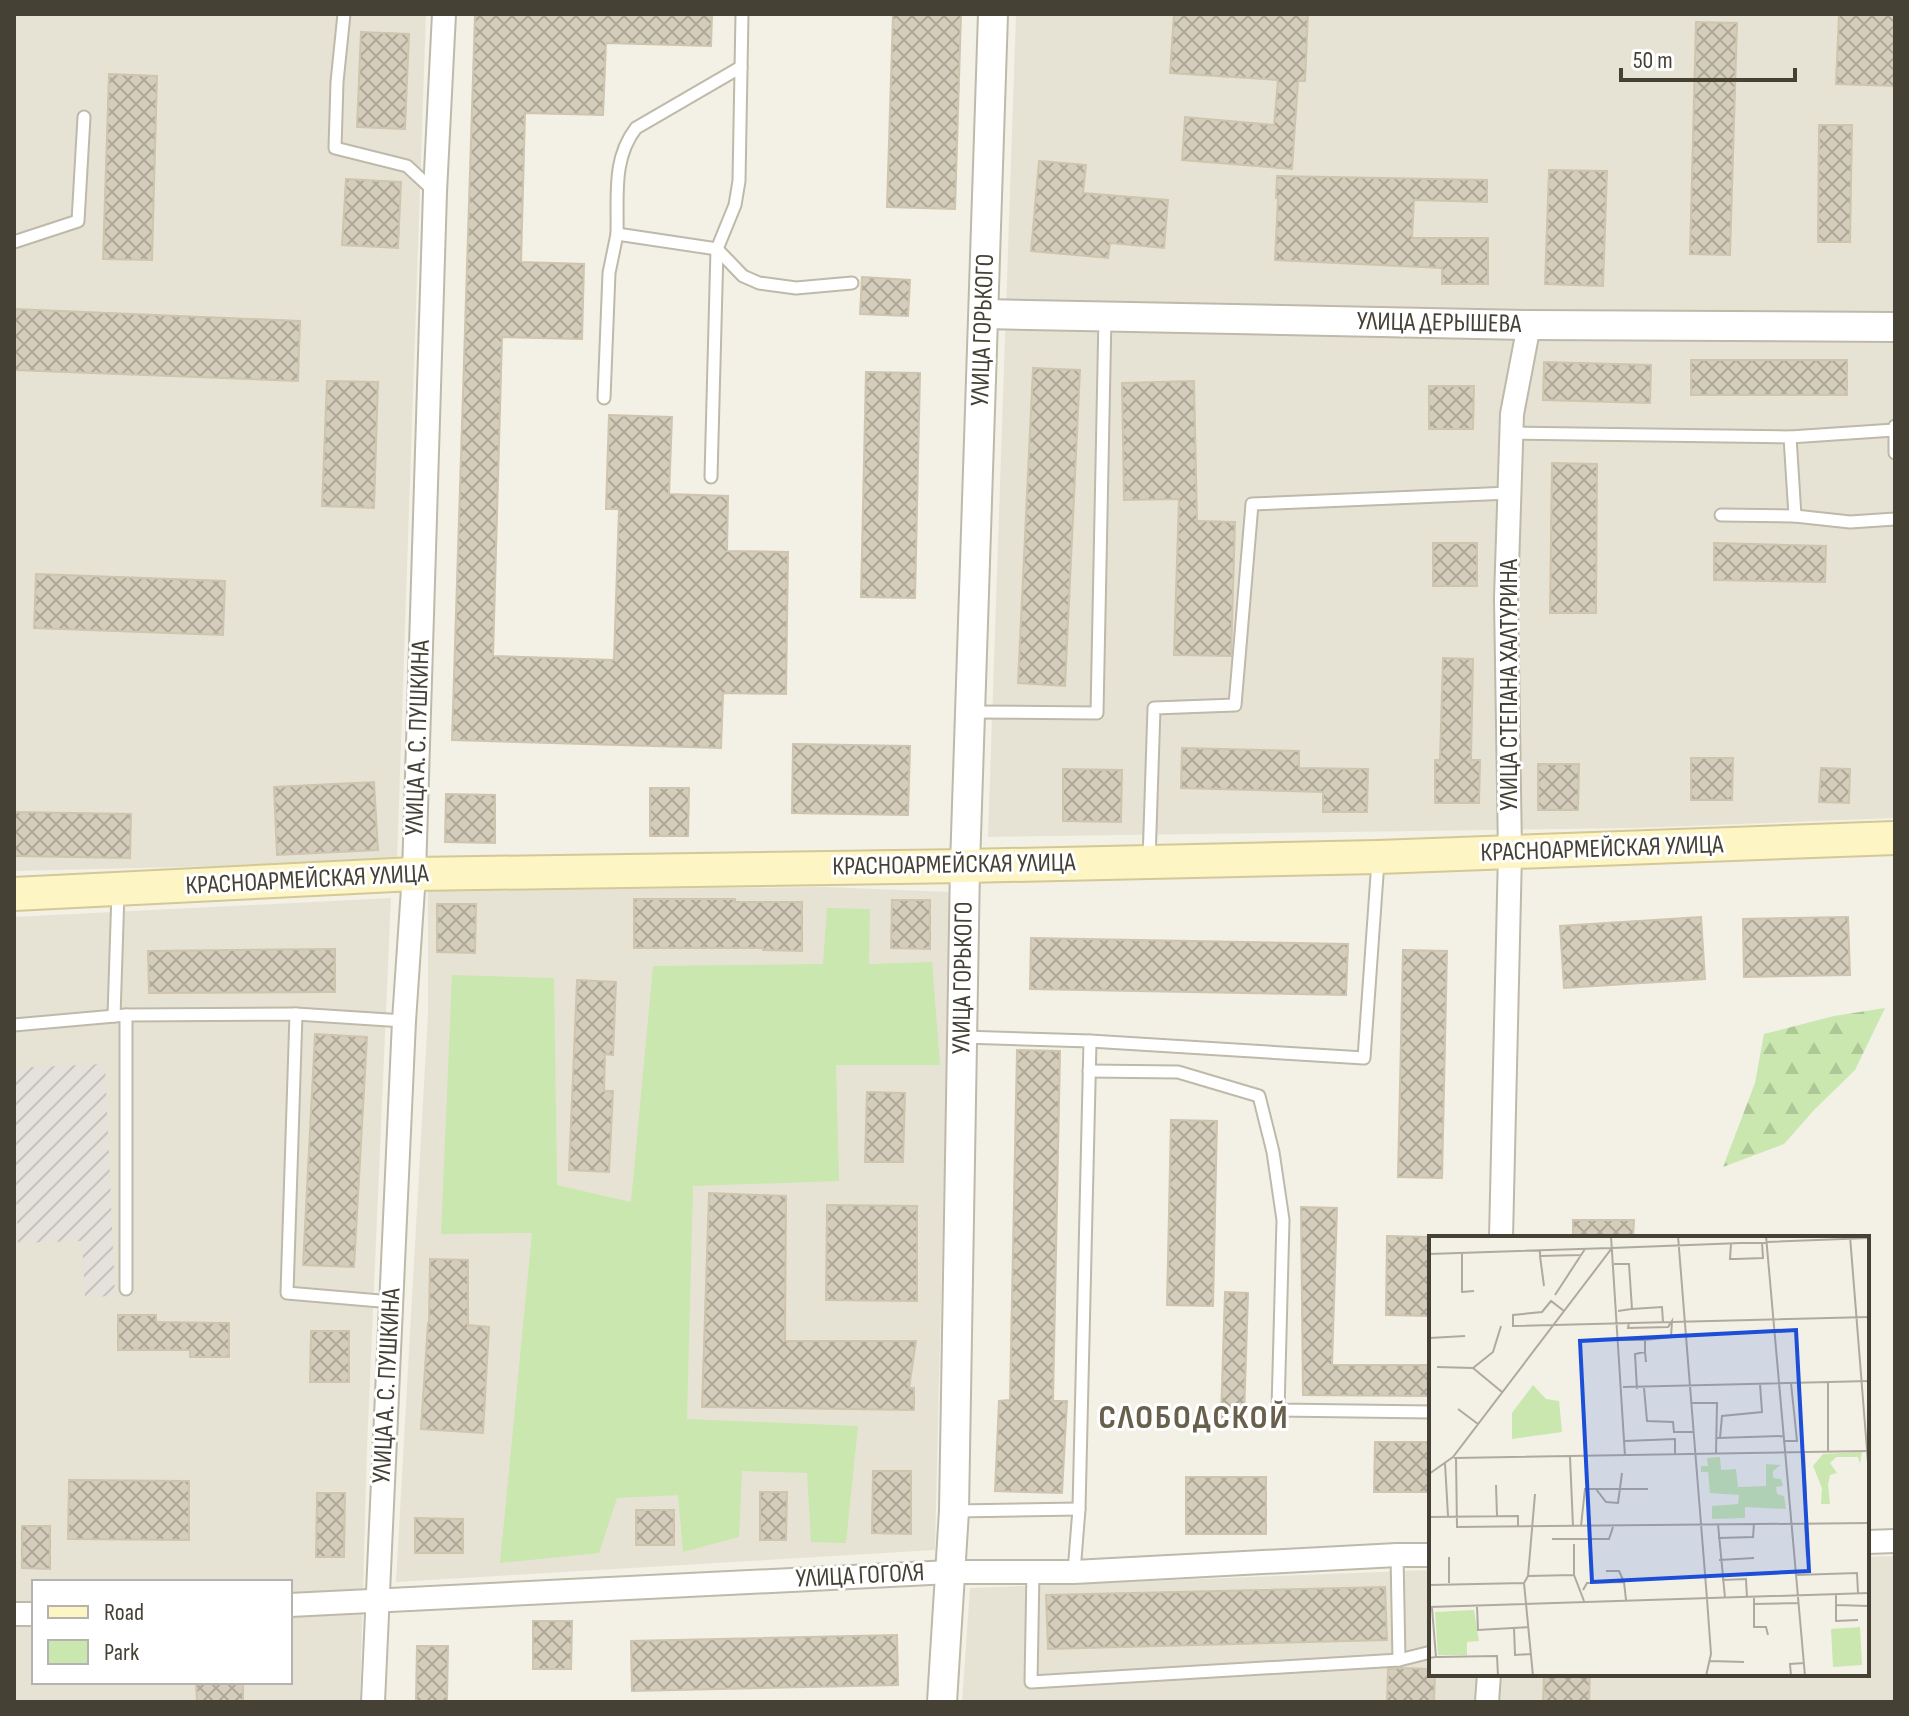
<svg xmlns="http://www.w3.org/2000/svg" width="1909" height="1716" viewBox="0 0 1909 1716" font-family="'Sofia Sans Condensed',sans-serif">
<defs>
<pattern id="industrial-furrows" width="10" height="10" patternUnits="userSpaceOnUse" patternTransform="scale(2)"><rect width="10" height="10" fill="#e5e1db"/><path d="M-1 1l2-2M0 10L10 0M9 11l2-2" fill="none" stroke="#c6c2bd"/></pattern>
<pattern id="forest-firs" width="22" height="20" patternUnits="userSpaceOnUse" patternTransform="scale(2)"><rect width="22" height="20" fill="#c9e7af"/><path d="M5 1l3.5 6h-7zM16 11l3.5 6h-7z" fill="#aec797"/></pattern>
<pattern id="building-cross-hatch" width="8" height="8" patternUnits="userSpaceOnUse" patternTransform="scale(2)"><rect width="8" height="8" fill="#d5cdbb"/><path d="M0 0l8 8M0 8l8-8" fill="none" stroke="#afa899"/></pattern>
</defs>
<rect width="100%" height="100%" fill="#f3f0e6"/>
<g fill="#e7e3d4" fill-rule="evenodd">
<polygon points="14,14 426,14 397,862 14,871"/>
<polygon points="1016,14 1895,14 1895,818 1637,828 988,837"/>
<polygon points="826,887 951,892 935,1550 396,1582 428,1013 428,891"/>
<path d="M 391,898 L 367,1448 L 360,1702 L 14,1702 L 14,917 ZM 34,1582 L 290,1582 L 290,1682 L 34,1682 Z"/>
<polygon points="1895,1556 1895,1702 962,1702 970,1588 1431,1570 1431,1674 1867,1674 1867,1557"/>
</g>
<polygon fill="url(#industrial-furrows)" points="105,1064 115,1296 85,1297 82,1241 18,1243 14,1149 14,1068"/>
<polygon fill="url(#forest-firs)" points="1885,1008 1855,1070 1814,1110 1784,1144 1723,1167 1755,1083 1764,1034 1834,1016"/>
<polygon fill="#c9e7af" points="827,908 870,909 869,964 932,962 940,1065 836,1065 839,1181 693,1186 687,1419 858,1426 846,1543 811,1542 807,1473 742,1471 739,1537 683,1552 678,1495 617,1498 599,1553 500,1563 532,1233 441,1234 452,975 554,978 557,1185 631,1202 653,966 823,964"/>
<g fill="url(#building-cross-hatch)" stroke="#cfc5af" stroke-width="2">
<polygon points="475,14 712,14 711,46 606,43 603,115 525,113 521,262 584,264 582,339 502,337 493,656 614,660 619,509 606,509 609,415 672,417 669,494 728,496 727,551 788,552 786,694 723,693 721,748 452,740"/>
<polygon points="893,14 961,14 955,209 887,207"/>
<polygon points="1174,14 1308,14 1305,81 1298,81 1292,169 1182,160 1185,117 1274,125 1278,80 1170,73"/>
<polygon points="1839,14 1895,14 1895,86 1836,84"/>
<polygon points="1696,22 1737,23 1730,255 1690,254"/>
<polygon points="361,32 409,34 405,129 357,127"/>
<polygon points="109,74 157,76 152,260 103,259"/>
<polygon points="1819,125 1852,125 1850,242 1818,242"/>
<polygon points="1039,161 1086,165 1083,193 1168,200 1164,248 1110,243 1108,258 1031,251"/>
<polygon points="1549,170 1607,171 1603,286 1545,284"/>
<polygon points="1277,176 1487,180 1487,202 1414,200 1412,238 1488,238 1488,284 1442,284 1442,268 1275,260 1278,198 1276,198"/>
<polygon points="346,179 401,182 398,248 342,245"/>
<polygon points="862,277 910,280 908,316 860,314"/>
<polygon points="14,309 300,321 298,381 14,370"/>
<rect x="1691" y="360" width="156" height="35"/>
<polygon points="1544,362 1651,365 1650,403 1543,400"/>
<polygon points="1033,368 1080,370 1065,686 1018,683"/>
<polygon points="866,372 920,373 915,598 861,597"/>
<polygon points="327,381 378,382 374,508 322,506"/>
<polygon points="1194,381 1197,521 1235,522 1231,656 1174,655 1179,499 1124,500 1122,383"/>
<polygon points="1429,386 1474,386 1473,429 1429,429"/>
<polygon points="1552,463 1597,464 1596,613 1550,613"/>
<rect x="1433" y="543" width="44" height="43"/>
<polygon points="1714,543 1826,546 1825,582 1714,580"/>
<polygon points="36,574 225,581 223,635 34,628"/>
<polygon points="1443,658 1473,659 1471,760 1480,760 1479,803 1435,803 1435,760 1440,760"/>
<polygon points="793,744 910,746 908,815 792,813"/>
<polygon points="1182,748 1299,751 1299,768 1368,769 1367,812 1323,812 1323,792 1181,788"/>
<polygon points="1691,758 1733,758 1732,800 1691,800"/>
<polygon points="1538,764 1579,764 1578,810 1538,810"/>
<polygon points="1821,768 1850,769 1849,803 1819,802"/>
<polygon points="1063,769 1122,770 1121,822 1063,821"/>
<polygon points="374,782 378,850 277,855 274,787"/>
<polygon points="650,788 689,788 688,836 650,836"/>
<polygon points="446,794 495,795 495,843 445,842"/>
<polygon points="14,812 131,814 130,858 14,856"/>
<polygon points="634,899 735,899 735,902 802,902 802,951 763,950 763,948 634,948"/>
<polygon points="892,900 930,900 930,949 891,948"/>
<polygon points="437,904 476,904 475,953 437,952"/>
<polygon points="1701,917 1705,979 1564,988 1560,926"/>
<polygon points="1848,917 1850,975 1744,977 1743,919"/>
<polygon points="1031,938 1348,944 1346,995 1030,989"/>
<polygon points="335,949 335,992 149,993 148,951"/>
<polygon points="1403,950 1447,951 1442,1178 1398,1177"/>
<polygon points="577,980 616,982 613,1055 605,1054 604,1091 613,1091 609,1172 569,1170"/>
<polygon points="315,1034 367,1037 354,1267 303,1265"/>
<polygon points="1017,1050 1060,1051 1053,1401 1067,1401 1062,1493 995,1491 999,1401 1010,1400"/>
<polygon points="867,1092 905,1093 903,1162 865,1162"/>
<polygon points="1171,1120 1217,1121 1213,1306 1167,1305"/>
<polygon points="709,1193 786,1196 785,1341 916,1341 909,1388 914,1388 914,1410 702,1407"/>
<polygon points="827,1205 917,1206 917,1301 826,1300"/>
<polygon points="1301,1207 1337,1208 1332,1365 1431,1365 1431,1396 1303,1395"/>
<polygon points="1573,1220 1634,1220 1633,1238 1573,1238"/>
<polygon points="1387,1236 1431,1237 1431,1316 1386,1315"/>
<polygon points="430,1259 468,1260 468,1325 489,1327 483,1433 421,1429 428,1323 429,1323"/>
<polygon points="1225,1292 1248,1293 1244,1418 1221,1418"/>
<polygon points="118,1315 156,1315 156,1322 229,1323 229,1357 190,1357 190,1350 118,1350"/>
<polygon points="311,1331 349,1331 349,1382 310,1382"/>
<polygon points="1375,1442 1431,1442 1431,1492 1374,1492"/>
<polygon points="873,1471 911,1471 911,1534 872,1533"/>
<rect x="1186" y="1477" width="80" height="57"/>
<polygon points="69,1480 189,1481 189,1540 68,1539"/>
<polygon points="760,1492 787,1492 786,1540 760,1540"/>
<polygon points="317,1493 345,1493 344,1557 316,1557"/>
<rect x="636" y="1510" width="38" height="35"/>
<polygon points="415,1518 463,1519 463,1553 415,1553"/>
<polygon points="22,1526 50,1526 50,1569 22,1568"/>
<polygon points="1385,1587 1387,1640 1048,1649 1046,1595"/>
<polygon points="533,1621 572,1621 571,1669 533,1669"/>
<polygon points="897,1635 898,1685 632,1691 631,1641"/>
<polygon points="417,1646 448,1646 447,1702 416,1702"/>
<polygon points="1401,1668 1431,1669 1431,1674 1435,1674 1434,1702 1387,1702 1388,1669"/>
<polygon points="1544,1674 1590,1674 1589,1702 1543,1702"/>
<polygon points="196,1682 243,1682 243,1702 197,1702"/>
</g>
<g fill="none" stroke-linecap="round" stroke-linejoin="round">
<defs>
<g id="service">
<polyline points="344,14 337,82 335,148 407,166 435,192"/>
<path d="M 741,67 L 636,128 C 612,159 618,196 617,234 L 717,249 L 743,276 L 759,283 L 796,288 L 852,283"/>
<polyline points="14,242 78,221 84,117"/>
<polyline points="604,398 609,273 617,234"/>
<polyline points="1895,426 1895,453"/>
<polyline points="1512,433 1790,437 1795,516 1721,515"/>
<polyline points="1790,437 1894,430"/>
<polyline points="711,477 717,249 735,205 739,181 742,14"/>
<polyline points="1795,516 1850,522 1895,519"/>
<polyline points="971,712 1097,713 1105,316"/>
<polyline points="1149,861 1154,708 1235,705 1252,504 1510,493"/>
<polyline points="296,1014 287,1293 392,1302"/>
<polyline points="114,1016 118,892"/>
<polyline points="14,1025 126,1015 296,1014 404,1021"/>
<polyline points="963,1037 1090,1041 1364,1058 1378,861"/>
<polyline points="1089,1071 1178,1072 1259,1096 1273,1152 1283,1220 1278,1410 1431,1412"/>
<polyline points="126,1289 126,1015"/>
<polyline points="955,1511 1079,1509"/>
<polyline points="1397,1555 1399,1660"/>
<polyline points="1033,1571 1031,1682 1399,1660 1431,1652"/>
<polyline points="1074,1572 1079,1509 1090,1041"/>
</g>
<g id="minor">
<polyline points="1501,1238 1510,853 1506,598 1512,414 1529,325"/>
<polyline points="1867,1542 1895,1541"/>
<polyline points="290,1605 950,1572 1074,1572 1397,1555 1431,1555"/>
<polyline points="14,1614 34,1614"/>
<polyline points="373,1702 404,1021 414,874 435,192 444,14"/>
<polyline points="1487,1702 1489,1674"/>
</g>
<g id="tertiary">
<polyline points="984,314 1529,325 1895,327"/>
<polyline points="942,1702 954,1511 965,866 993,14"/>
</g>
<polyline id="secondary" points="14,894 414,874 965,866 1378,857 1895,838"/>
</defs>
<use href="#service" stroke="#beb9a9" stroke-width="15"/>
<use href="#minor" stroke="#beb9a9" stroke-width="26"/>
<use href="#tertiary" stroke="#beb9a9" stroke-width="32"/>
<use href="#secondary" stroke="#d3c896" stroke-width="36"/>
<use href="#service" stroke="#fff" stroke-width="11"/>
<use href="#minor" stroke="#fff" stroke-width="22"/>
<use href="#tertiary" stroke="#fff" stroke-width="28"/>
<use href="#secondary" stroke="#fef5c5" stroke-width="32"/>
</g>
<g text-anchor="middle" dominant-baseline="central" stroke-width="6" stroke-linejoin="round" paint-order="stroke">
<g font-size="26" fill="#464135" stroke="#fff">
<text transform="translate(1439 323) rotate(1)">УЛИЦА ДЕРЫШЕВА</text>
<text transform="translate(983 330) rotate(-88)">УЛИЦА ГОРЬКОГО</text>
<text transform="translate(1509 685) rotate(-90)">УЛИЦА СТЕПАНА ХАЛТУРИНА</text>
<text transform="translate(418 738) rotate(-88)">УЛИЦА А. С. ПУШКИНА</text>
<text transform="translate(1602 849) rotate(-2)">КРАСНОАРМЕЙСКАЯ УЛИЦА</text>
<text transform="translate(954 865) rotate(-1)">КРАСНОАРМЕЙСКАЯ УЛИЦА</text>
<text transform="translate(307 880) rotate(-3)">КРАСНОАРМЕЙСКАЯ УЛИЦА</text>
<text transform="translate(963 978) rotate(-89)">УЛИЦА ГОРЬКОГО</text>
<text transform="translate(387 1386) rotate(-87)">УЛИЦА А. С. ПУШКИНА</text>
<text transform="translate(860 1576) rotate(-3)">УЛИЦА ГОГОЛЯ</text>
</g>
<g font-size="34" font-weight="bold" letter-spacing="2" fill="#68604d" stroke="#fff">
<text x="1194" y="1417">СЛОБОДСКОЙ</text>
</g>
</g>
<g transform="translate(1429 1236)">
<rect width="440" height="440" fill="#f3f0e6"/>
<path d="M 104,149 L 117,163 L 130,165 L 133,196 L 83,203 L 83,177 ZM 433,216 L 431,228 L 429,221 L 407,221 L 401,227 L 408,237 L 401,239 L 399,249 L 401,268 L 392,268 L 393,252 L 384,230 L 394,218 ZM 45,374 L 50,405 L 38,406 L 38,419 L 9,419 L 6,376 Z" fill="#c9e7af"/>
<path d="M 291,221 L 292,234 L 307,233 L 309,251 L 337,250 L 337,228 L 352,229 L 344,235 L 344,242 L 352,243 L 354,250 L 347,251 L 348,258 L 355,260 L 357,273 L 316,271 L 316,282 L 283,283 L 283,270 L 309,268 L 310,259 L 281,257 L 279,236 L 272,236 L 272,230 L 279,230 L 278,222 ZM 431,391 L 433,429 L 404,431 L 402,393 Z" fill="#c9e7af"/>
<path fill="none" stroke="#aeaa9f" stroke-width="2" d="M 182,0 L 196,220M 249,0 L 278,363M 337,0 L 376,440M 421,0 L 440,239M 302,8 L 301,23 L 307,23 L 334,22 L 333,7M 111,15 L 111,20 L 153,19M 33,17 L 33,56 L 45,55M 0,18 L 182,12M 111,20 L 115,50M 185,28 L 200,28 L 203,73 L 189,75M 126,59 L 156,13M 203,73 L 233,71 L 234,86M 135,75 L 122,65 L 113,76 L 84,79 L 84,90 L 440,81M 200,87 L 199,92 L 239,91 L 243,85 L 242,101 L 216,104M 0,102 L 36,100M 192,104 L 216,104 L 216,116M 8,131 L 44,132 L 73,156M 44,132 L 64,116 L 72,90M 194,151 L 440,145M 215,152 L 218,185 L 244,186 L 245,196 L 264,196M 208,153 L 206,118 L 216,116 L 217,126M 262,167 L 288,167 L 287,218M 29,173 L 49,188M 288,202 L 354,200M 291,202 L 293,180 L 333,176 L 331,148M 196,205 L 246,203 L 246,219M 354,205 L 368,205 L 362,147M 375,216 L 377,260M 399,216 L 399,147M 141,221 L 144,290M 25,222 L 440,215M 27,222 L 28,291 L 440,287M 16,227 L 19,280M 0,238 L 24,221 L 183,12 L 440,2M 67,249 L 68,280M 167,253 L 177,266 L 189,267 L 193,237M 0,281 L 89,280 L 89,290M 289,288 L 296,362M 376,288 L 378,321M 152,290 L 156,253 L 219,253M 289,302 L 324,301 L 325,288M 123,303 L 180,303 L 184,291M 145,308 L 145,339M 20,321 L 20,347M 290,324 L 325,322M 177,335 L 190,335 L 195,346M 367,339 L 428,337 L 429,357M 99,340 L 106,258M 293,344 L 317,343 L 318,362M 0,349 L 95,347M 154,354 L 158,347 L 195,346 L 197,364M 407,359 L 407,385 L 429,384M 325,361 L 325,391 L 337,391 L 339,399M 325,368 L 369,367M 407,369 L 440,370M 0,371 L 440,357M 48,371 L 49,394 L 100,391M 85,392 L 86,419 L 102,418M 7,421 L 68,420 L 69,440M 0,422 L 7,421 L 3,372M 281,425 L 315,426M 104,440 L 95,347 L 99,340 L 145,339 L 155,365M 277,440 L 282,418 L 278,363M 362,440 L 361,428 L 375,427"/>
<path fill="#1d4ed8" fill-opacity="0.15" stroke="#1d4ed8" stroke-width="4" d="M 367,94 L 380,335 L 163,346 L 151,105 Z"/>
<rect width="440" height="440" fill="none" stroke="#464135" stroke-width="4"/>
</g>
<rect width="1909" height="1716" fill="none" stroke="#464135" stroke-width="32"/>
<rect x="32" y="1580" width="260" height="104" fill="#ffffff" stroke="#b5b3ae" stroke-width="2"/>
<rect x="48" y="1606" width="40" height="12" fill="#fef5c5" stroke="#b5b3ae" stroke-width="2"/>
<text x="104" y="1620" font-size="24" fill="#464135">Road</text>
<rect x="48" y="1640" width="40" height="24" fill="#c9e7af" stroke="#b5b3ae" stroke-width="2"/>
<text x="104" y="1660" font-size="24" fill="#464135">Park</text>
<path d="M1621 68v12h174v-12" fill="none" stroke="#464135" stroke-width="4"/>
<text x="1633" y="68" font-size="24" fill="#464135" stroke="#ffffff" stroke-width="6" paint-order="stroke">50 m</text>
</svg>
